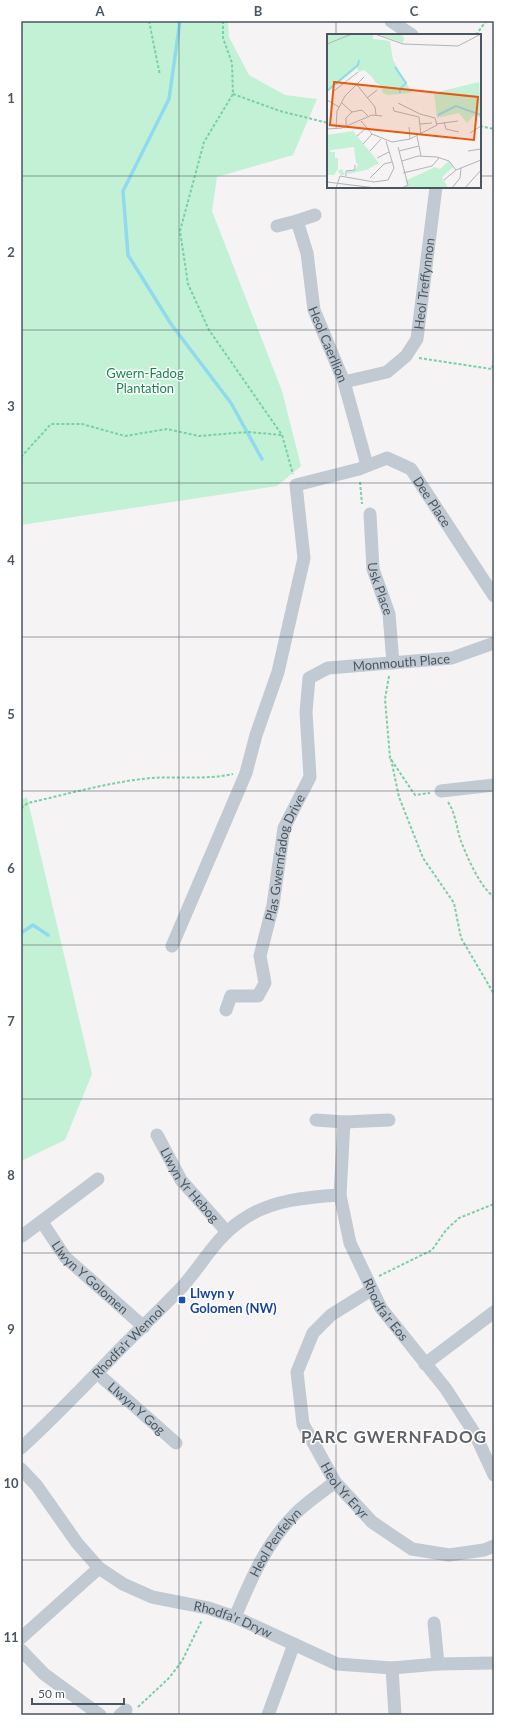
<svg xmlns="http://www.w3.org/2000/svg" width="515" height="1736" viewBox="0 0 515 1736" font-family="Lato,sans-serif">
<rect width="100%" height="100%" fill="#f5f3f3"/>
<g fill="#c3f1d5">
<polygon points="21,21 228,21 229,37 249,75 285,95 317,99 293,155 217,177 212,211 282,391 301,466 277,486 21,525"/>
<polygon points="27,797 92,1074 65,1140 21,1161 21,800"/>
</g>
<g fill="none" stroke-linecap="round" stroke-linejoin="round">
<g stroke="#90daee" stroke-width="3.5">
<polyline points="180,21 169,99 123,191 128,255 171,324 231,403 262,459"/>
<polyline points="21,933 33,925 48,935"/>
</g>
<g stroke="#7ad0a6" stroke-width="2" stroke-dasharray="3 2" stroke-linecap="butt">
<polyline points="149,21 160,75"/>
<polyline points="223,21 223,38 232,63 233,94 204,142 180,231 188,284 209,330 282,435 293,474"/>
<polyline points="476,35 486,21"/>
<polyline points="233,94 280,111 328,123"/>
<polyline points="480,126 494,129"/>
<polyline points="419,358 492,369 494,360"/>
<polyline points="21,457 51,424 82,424 125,436 167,429 199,436 248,432 282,435"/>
<polyline points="360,482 362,504"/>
<polyline points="389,676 385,699 390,758 415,795 430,793"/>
<polyline points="391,759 399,797 423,858 454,903 461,938 494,994"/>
<path d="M 448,802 C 456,814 456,827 461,841 C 467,857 480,887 494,897"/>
<path d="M 21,808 L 28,803 C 68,794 109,782 151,778 C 178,776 206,780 233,774"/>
<polyline points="379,1276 432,1250 446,1230 459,1218 494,1204"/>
<polyline points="138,1707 169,1678 182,1661 202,1620"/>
</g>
<g stroke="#c1cad2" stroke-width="13">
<polyline points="391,21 412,35"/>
<path id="s1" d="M 315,215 L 297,221 L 307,253 L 314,310 L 344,382 L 367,465"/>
<polyline points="277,226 297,221"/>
<path id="s2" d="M 344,382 L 387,372 L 406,356 L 417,339 L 436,187"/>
<path id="s3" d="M 370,514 L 373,569 L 389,614 L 393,663"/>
<polyline points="441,791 494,785"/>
<path id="s4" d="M 172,946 L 246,773 L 256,735 L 278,672 L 304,558 L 296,485 L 359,469 L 387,458 L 411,469 L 494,596"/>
<path id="s5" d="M 226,1010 L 231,996 L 258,996 L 265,983 L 260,956 L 273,905 L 284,828 L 310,777 L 306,712 L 309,678 L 328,668 L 452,658 L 494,643"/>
<polyline points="316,1120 344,1122 389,1120"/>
<path id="s6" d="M 344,1122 L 340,1195 L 350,1243 L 381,1308 L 446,1389 L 475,1434 L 494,1475"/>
<path id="s7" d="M 157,1135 L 181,1180 L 227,1232"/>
<path id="s8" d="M 42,1222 L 65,1257 L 144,1327"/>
<polyline points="22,1236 98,1179"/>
<path id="s9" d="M 371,1290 L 331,1315 L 313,1333 L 297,1372 L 303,1424 L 335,1482 L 372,1522 L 412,1549 L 449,1555 L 484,1550 L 494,1546"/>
<polyline points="425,1364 494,1312"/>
<path id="s10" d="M 97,1373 L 176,1443"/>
<path id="s11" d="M 21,1448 C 57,1415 90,1380 124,1345 C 143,1326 163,1307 182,1287 C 202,1265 215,1238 242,1220 C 270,1200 307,1197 340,1195"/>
<path id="s12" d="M 21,1469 L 37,1486 L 77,1543 L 99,1568 L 123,1584 L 152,1597 L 208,1608 L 235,1617 L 337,1664 L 392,1668 L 438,1664 L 494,1663"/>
<path id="s13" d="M 235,1617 C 251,1579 266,1543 296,1513 C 307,1502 322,1492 335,1482"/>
<polyline points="434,1623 438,1664"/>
<polyline points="21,1638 99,1568"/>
<polyline points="21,1650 44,1674 100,1715"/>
<polyline points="392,1668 395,1715"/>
<polyline points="120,1715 126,1710"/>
<polyline points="268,1715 294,1644"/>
</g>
</g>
<path fill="none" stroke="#4a5661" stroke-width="1" stroke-opacity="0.55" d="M 179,21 L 179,1715M 336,21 L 336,35M 21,176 L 328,176M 480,176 L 494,176M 336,187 L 336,1715M 21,330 L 494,330M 21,483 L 494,483M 21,637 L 494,637M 21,791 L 494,791M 21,945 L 494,945M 21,1099 L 494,1099M 21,1253 L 494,1253M 21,1406 L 494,1406M 21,1560 L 494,1560"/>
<rect fill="#1a4fb4" stroke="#fff" stroke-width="1.5" x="178" y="1296" width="8" height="8" rx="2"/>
<g text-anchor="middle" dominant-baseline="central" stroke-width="3" stroke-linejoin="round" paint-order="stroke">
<g font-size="13" fill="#4a5661" stroke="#fff">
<text stroke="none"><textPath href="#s2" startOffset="145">Heol Treffynnon</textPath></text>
<text stroke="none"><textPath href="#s1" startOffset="147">Heol Caerllion</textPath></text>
<text stroke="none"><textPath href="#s4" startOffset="645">Dee Place</textPath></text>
<text stroke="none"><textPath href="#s3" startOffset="76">Usk Place</textPath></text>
<text stroke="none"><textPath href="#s5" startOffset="466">Monmouth Place</textPath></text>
<text stroke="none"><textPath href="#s5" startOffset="186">Plas Gwernfadog Drive</textPath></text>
<text stroke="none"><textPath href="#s7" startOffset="60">Llwyn Yr Hebog</textPath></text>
<text stroke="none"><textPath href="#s8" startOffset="74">Llwyn Y Golomen</textPath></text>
<text stroke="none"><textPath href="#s6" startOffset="198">Rhodfa'r Eos</textPath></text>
<text stroke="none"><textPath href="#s11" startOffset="151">Rhodfa'r Wennol</textPath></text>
<text stroke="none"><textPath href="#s10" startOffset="53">Llwyn Y Gog</textPath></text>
<text stroke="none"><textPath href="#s9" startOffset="246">Heol Yr Eryr</textPath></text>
<text stroke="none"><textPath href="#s13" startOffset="85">Heol Penfelyn</textPath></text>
<text stroke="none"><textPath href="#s12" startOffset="271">Rhodfa'r Dryw</textPath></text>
</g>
<g font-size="13" fill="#17864f" stroke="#fff">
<text x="145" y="373">Gwern-Fadog<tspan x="145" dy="15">Plantation</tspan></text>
</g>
<g font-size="13" font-weight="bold" fill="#164399" stroke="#fff" text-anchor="start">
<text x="190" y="1293">Llwyn y<tspan x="190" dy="15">Golomen (NW)</tspan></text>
</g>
<g font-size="17" font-weight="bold" letter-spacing="1" fill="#5f6368" stroke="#fff">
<text x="394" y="1436">PARC GWERNFADOG</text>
</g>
</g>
<g transform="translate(327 34)">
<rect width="154" height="154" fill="#f5f3f3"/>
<path d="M 0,0 L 46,0 L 46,5 L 63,7 L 66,26 L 85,59 L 61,61 L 56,59 L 53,51 L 49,49 L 45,43 L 37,36 L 32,38 L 30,34 L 0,58 ZM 51,0 L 74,0 L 77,4 L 76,9 ZM 152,48 L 154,84 L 146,82 L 140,89 L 132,79 L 110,84 L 107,59 ZM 26,97 L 52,129 L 39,136 L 21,140 L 20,137 L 29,136 L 31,130 L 29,129 L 27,113 L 4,116 L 2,118 L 8,118 L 8,124 L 11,124 L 11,137 L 15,135 L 18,141 L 14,141 L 10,136 L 7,141 L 0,141 L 0,101 ZM 122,127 L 126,133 L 115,143 L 121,154 L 75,154 L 81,151 L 78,147 L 108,133 L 113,135 Z" fill="#c3f1d5"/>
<path fill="none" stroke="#90daee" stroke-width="2" d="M 68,33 L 79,49 L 73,55 L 73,59M 0,57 L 31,31 L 32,26M 111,81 L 129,72 L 154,81"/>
<path fill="none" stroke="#b1b4b9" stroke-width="1" d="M 48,0 L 76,10 L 131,12 L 154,0M 0,10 L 25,0M 30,51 L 48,73 L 49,81M 7,57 L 31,38M 40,64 L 50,56M 0,66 L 12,73M 15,69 L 25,78M 66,73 L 67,77 L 92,83 L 94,101M 34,87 L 45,100 L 65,108 L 83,105 L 110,91 L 108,84 L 93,80 L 71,69M 117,88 L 119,95 L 132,98M 93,90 L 105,89M 109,90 L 131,87M 19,93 L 19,84 L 25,78 L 35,76 L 41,82M 82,93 L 83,105M 0,95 L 15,94 L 45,81 L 55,82M 9,95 L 10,77 L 18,62 L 37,43M 143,99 L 154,92M 30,102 L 39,94M 90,102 L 94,122M 36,110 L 45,100M 71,113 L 81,151 L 75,154M 43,117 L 54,105M 72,117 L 92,112M 141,117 L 154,115M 50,124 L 62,118M 75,127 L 91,122 L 110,123 L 122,127 L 129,136M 76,139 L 105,132 L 112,124M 13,142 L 47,148 L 61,146 L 67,134 L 59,107M 19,142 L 19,137 L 28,136 L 28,131M 43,144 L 57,130 L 65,128M 117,146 L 129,136 L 154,126M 0,148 L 49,154M 9,154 L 13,142M 125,154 L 133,144 L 134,134M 138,154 L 154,136"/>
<path fill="#e8590c" fill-opacity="0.15" stroke="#e8590c" stroke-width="2" d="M 7,48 L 151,63 L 147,106 L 3,91 Z"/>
<rect width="154" height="154" fill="none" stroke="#4a5661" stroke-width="2"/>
</g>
<rect width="515" height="1736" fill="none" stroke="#ffffff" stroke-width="44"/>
<path d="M32 1698v6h92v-6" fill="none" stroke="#4a5661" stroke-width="2"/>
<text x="38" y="1698" font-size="12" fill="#4a5661" stroke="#ffffff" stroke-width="3" paint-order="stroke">50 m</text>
<rect x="22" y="22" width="471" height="1692" fill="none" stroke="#4a5661" stroke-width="1.5"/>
<g font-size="13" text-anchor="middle" font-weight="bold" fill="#4a5661">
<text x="100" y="16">A</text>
<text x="258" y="16">B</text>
<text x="414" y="16">C</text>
<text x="11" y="103">1</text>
<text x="11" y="257">2</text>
<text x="11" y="411">3</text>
<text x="11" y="565">4</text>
<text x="11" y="719">5</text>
<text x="11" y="873">6</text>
<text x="11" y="1026">7</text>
<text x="11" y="1180">8</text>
<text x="11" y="1334">9</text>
<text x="11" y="1488">10</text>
<text x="11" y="1642">11</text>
</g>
</svg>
